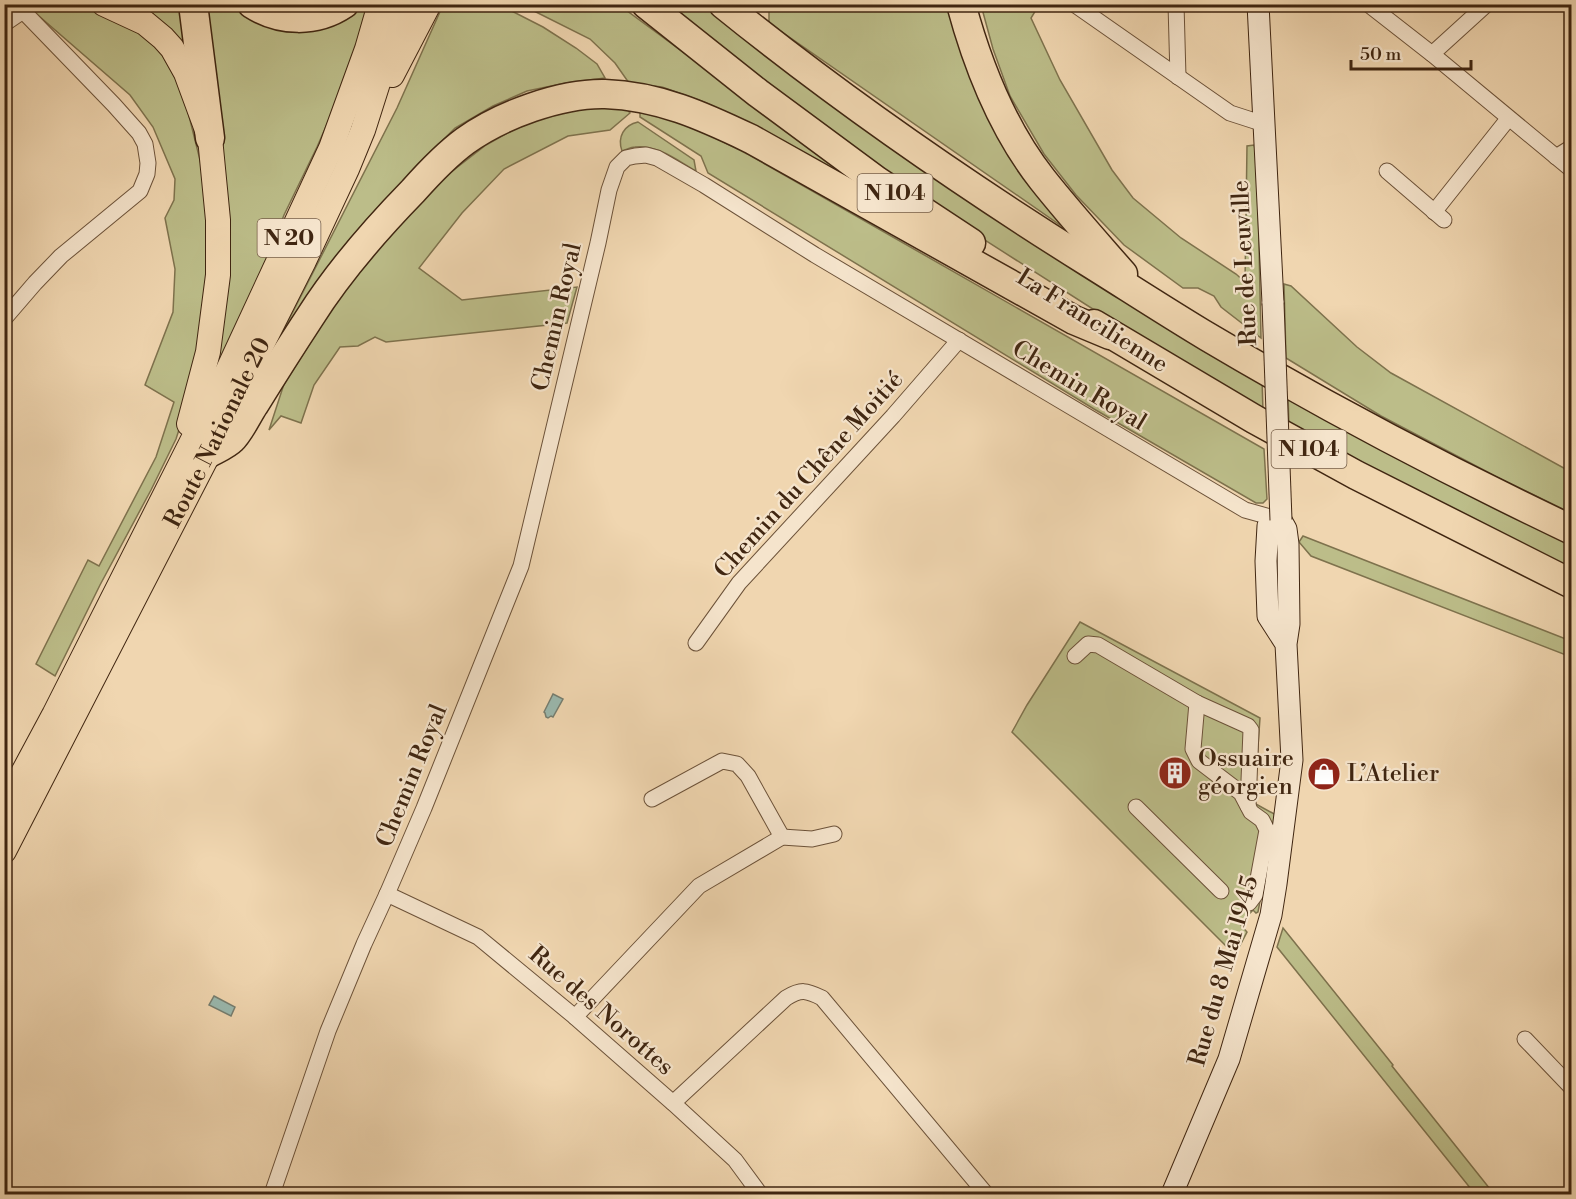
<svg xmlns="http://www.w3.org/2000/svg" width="1576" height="1199" viewBox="0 0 1576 1199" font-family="'Libre Bodoni',serif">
<rect width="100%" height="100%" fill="#f0d6b0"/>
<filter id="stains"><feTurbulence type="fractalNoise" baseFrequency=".00333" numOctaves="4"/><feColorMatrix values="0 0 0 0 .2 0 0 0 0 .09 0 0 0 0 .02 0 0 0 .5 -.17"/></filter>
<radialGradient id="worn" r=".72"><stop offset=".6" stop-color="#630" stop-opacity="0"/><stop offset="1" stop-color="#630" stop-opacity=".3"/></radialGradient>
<g fill="#bcbd89" stroke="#7e724d" stroke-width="1.5">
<polygon points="825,4 953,5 1065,219 1060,225 769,23 769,11 797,11"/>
<polygon points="29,5 83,5 132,26 154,40 183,92 205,180 211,282 187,405 176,439 151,490 100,585 55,676 36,664 88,560 99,566 156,457 174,402 145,385 173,312 175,269 165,218 174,200 175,179 153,127 130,95 32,10"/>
<polygon points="126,5 184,5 191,59"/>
<polygon points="199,5 242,5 347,14 358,5 372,5 345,83 317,147 284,215 252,298 208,396 219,335"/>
<polygon points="443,5 500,5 543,27 576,48 597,64 605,78 566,83 527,91 493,106 455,128 425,158 285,339 280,337 397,108"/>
<polygon points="522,5 619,5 875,193 738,118 704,102 662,87 629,83 615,63 590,39"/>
<polygon points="662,5 710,5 1262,379 1263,412 1121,327 944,214"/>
<polygon points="981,5 1039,5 1031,18 1060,80 1112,170 1133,198 1181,238 1236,274 1245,282 1247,146 1254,145 1257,156 1261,338 1221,307 1214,296 1198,288 1183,288 1124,245 1076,195 1044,154 1010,96 993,49"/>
<polygon points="592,105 627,109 630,113 610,130 568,136 504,169 462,213 419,268 462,300 577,287 567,323 386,342 375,337 358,346 340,347 314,385 301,423 281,416 269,430 284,384 350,280 365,260 446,176 486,145 515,129 566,109"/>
<path d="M 640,113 C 679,117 716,138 751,156 L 1264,449 L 1267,499 L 1263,503 L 1256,503 L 1094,409 L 708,173 L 701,156 L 640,117 Z"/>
<path d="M 638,122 L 694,160 L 696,171 C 678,161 657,144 635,147 C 631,147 626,150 622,151 C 617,137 624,125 638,122 Z"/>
<polygon points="1284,284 1291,286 1357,347 1391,373 1571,472 1571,513 1495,476 1381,416 1286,358"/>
<polygon points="1288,394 1571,543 1571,572 1289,428"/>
<polygon points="1303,536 1571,641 1571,657 1311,556 1299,542"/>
<polygon points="1080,622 1260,718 1254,803 1276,815 1258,912 1256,913 1253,910 1240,924 1247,932 1235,955 1012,732 1027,705"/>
<polygon points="1283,928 1393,1065 1392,1066 1494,1194 1475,1194 1277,947"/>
</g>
<g fill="#9ab9af" stroke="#767e70" stroke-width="1.5">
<polygon points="553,694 563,699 553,717 551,716 548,718 546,717 545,713 544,712"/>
<polygon points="214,996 235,1007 231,1016 209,1005"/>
</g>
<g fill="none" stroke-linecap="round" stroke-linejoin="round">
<defs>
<g id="street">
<polyline points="1074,4 1230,113 1264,124"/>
<polyline points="1176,4 1178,77"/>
<polyline points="1368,4 1432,54 1572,170"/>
<polyline points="4,24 23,11"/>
<polyline points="1432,54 1487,4"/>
<polyline points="1556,157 1572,147"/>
<polyline points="1387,171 1444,220"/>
<polyline points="1434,212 1508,119"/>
<polyline points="4,319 35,283 61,256 140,191 147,174 148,163 145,144 139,133 114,105 23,11 18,4"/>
<polyline points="696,643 739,583 893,416 959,340"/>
<polyline points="1075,656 1088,644 1098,645 1197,703 1248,726 1251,730 1248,806"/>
<polyline points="1197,703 1193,749 1199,761 1241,793 1251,812 1262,820 1267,830 1255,895 1249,903"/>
<polyline points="652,799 722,761 737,764 748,776 782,837"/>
<polyline points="1136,807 1221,891"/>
<polyline points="387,894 478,937 575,1017 673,1103 735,1160 760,1194"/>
<polyline points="575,1017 699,886 782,837 812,839 834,834"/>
<polyline points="1525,1039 1572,1088"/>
<path d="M 673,1103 L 786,998 C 801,989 806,990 822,998 L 986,1194"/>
<polyline points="272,1194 328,1031 364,944 387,894 424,808 521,566 598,243 609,190 617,167 626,158 635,156 646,155 657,158 704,185 815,255 1245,510 1281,520"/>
</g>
<g id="secondary">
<polyline points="1258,4 1273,303"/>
<polyline points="1172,1194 1229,1059 1271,915 1276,884 1292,760 1286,644 1289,624 1288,544 1286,529 1281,520 1268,526 1266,561 1268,616 1286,644"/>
</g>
<g id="primary">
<polyline points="104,4 145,23 163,38 172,48 186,73 210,138 218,220 218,275 208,352 189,424"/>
<polyline points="392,75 429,4"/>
<polyline points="4,808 54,715 227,372 331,148 367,49 380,4"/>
<path id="s1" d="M 4,851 L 209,453 L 243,382 L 304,261 L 347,169 L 363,130 L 403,4"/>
</g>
<g id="highway">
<polyline points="193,4 210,138"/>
<path d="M 252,4 C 280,22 316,23 344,4"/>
<polyline points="646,4 758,93 877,181 971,243"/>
<path d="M 723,4 C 839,98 962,183 1088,262 C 1128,287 1168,313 1208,337 C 1326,407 1448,471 1572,530"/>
<path d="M 961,4 C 978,67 1002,128 1042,179 C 1068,212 1096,243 1123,274"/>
<polyline points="1094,324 1254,419 1356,475 1572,584"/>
<path d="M 209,453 C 216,449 226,445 232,439 C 239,433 248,414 254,405 C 272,376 291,346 310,317 C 339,271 375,230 413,191 C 429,173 446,155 465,141 C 501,115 561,93 605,94 C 659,96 703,116 751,139 L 1074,320 L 1110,335"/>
</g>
</defs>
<use href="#street" stroke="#6c5239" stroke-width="17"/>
<use href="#secondary" stroke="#402611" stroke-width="23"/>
<use href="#primary" stroke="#402611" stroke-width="26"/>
<use href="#highway" stroke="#402611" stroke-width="31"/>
<use href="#street" stroke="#f5e4cc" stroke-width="15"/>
<use href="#secondary" stroke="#f5e4cc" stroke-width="21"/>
<use href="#primary" stroke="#f0d6b0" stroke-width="24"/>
<use href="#highway" stroke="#f0d6b0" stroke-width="28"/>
<defs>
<polyline id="secondary-bridge" points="1273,303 1281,520"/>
</defs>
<use href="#secondary-bridge" stroke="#402611" stroke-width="23" stroke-linecap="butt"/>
<use href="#secondary-bridge" stroke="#f5e4cc" stroke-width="21"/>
</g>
<defs>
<symbol id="building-disc" viewBox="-11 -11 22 22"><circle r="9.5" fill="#8f2418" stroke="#f5e4cc"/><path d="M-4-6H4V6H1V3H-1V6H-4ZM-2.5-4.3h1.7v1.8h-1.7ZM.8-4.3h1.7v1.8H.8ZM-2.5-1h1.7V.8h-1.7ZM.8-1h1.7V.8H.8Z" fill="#fff"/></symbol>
<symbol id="shop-disc" viewBox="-11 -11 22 22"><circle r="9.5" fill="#8f2418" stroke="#f5e4cc"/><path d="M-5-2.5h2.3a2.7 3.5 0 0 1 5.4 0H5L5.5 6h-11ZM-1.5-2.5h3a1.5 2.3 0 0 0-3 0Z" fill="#fff"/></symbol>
</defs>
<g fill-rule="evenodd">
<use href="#building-disc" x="1156" y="754" width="38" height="38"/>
<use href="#shop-disc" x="1305" y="755" width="38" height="38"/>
</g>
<g text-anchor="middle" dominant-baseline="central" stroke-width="4.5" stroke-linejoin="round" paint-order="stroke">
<g fill="#f5e4cc" stroke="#765f49" stroke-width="1.5">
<rect x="857.5" y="174" width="75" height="38" rx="4.5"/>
<rect x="257.5" y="219" width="63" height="38" rx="4.5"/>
<rect x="1271.5" y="430" width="75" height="38" rx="4.5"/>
</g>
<g font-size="22" font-weight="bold" fill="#402611">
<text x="895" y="193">N 104</text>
<text x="289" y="238">N 20</text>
<text x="1309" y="449">N 104</text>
</g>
<g font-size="24" fill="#402611" stroke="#f5e4cc">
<text transform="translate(1245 263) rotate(-93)">Rue de Leuville</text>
<text transform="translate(557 317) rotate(-77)">Chemin Royal</text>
<text transform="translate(1092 321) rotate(32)">La Francilienne</text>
<text transform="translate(1079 386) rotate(31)">Chemin Royal</text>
<text stroke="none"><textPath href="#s1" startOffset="470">Route Nationale 20</textPath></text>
<text transform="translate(809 475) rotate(-48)">Chemin du Chêne Moitié</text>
<text transform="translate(412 776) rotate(-68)">Chemin Royal</text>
<text transform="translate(1224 971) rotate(-74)">Rue du 8 Mai 1945</text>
<text transform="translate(601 1011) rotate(41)">Rue des Norottes</text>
</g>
<g font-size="24" fill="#402611" stroke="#f5e4cc" text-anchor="start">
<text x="1198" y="759">Ossuaire<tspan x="1198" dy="28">géorgien</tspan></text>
<text x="1347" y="774">L’Atelier</text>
</g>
</g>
<rect width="1576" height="1199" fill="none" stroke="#f0d6b0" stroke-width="24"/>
<rect x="6" y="6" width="1564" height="1187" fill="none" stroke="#402611" stroke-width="3"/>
<rect x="12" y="12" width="1552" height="1175" fill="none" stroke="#402611" stroke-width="1.5"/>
<path d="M1351 60v9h120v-9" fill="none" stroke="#402611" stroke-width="3"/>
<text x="1360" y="60" font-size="18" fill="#402611" stroke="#f5e4cc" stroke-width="4.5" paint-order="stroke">50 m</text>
<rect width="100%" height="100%" filter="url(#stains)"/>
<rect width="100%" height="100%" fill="url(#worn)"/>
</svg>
